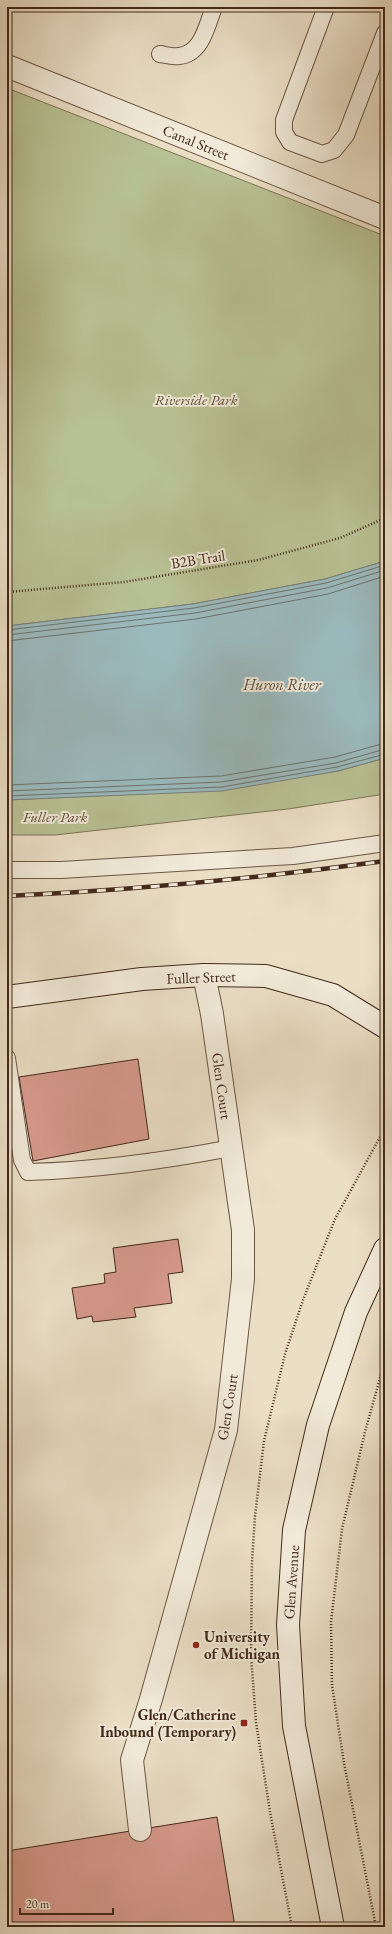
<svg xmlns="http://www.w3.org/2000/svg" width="392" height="1934" viewBox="0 0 392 1934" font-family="'EB Garamond',serif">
<rect width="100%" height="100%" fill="#eadec5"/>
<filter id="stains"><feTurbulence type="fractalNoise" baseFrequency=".005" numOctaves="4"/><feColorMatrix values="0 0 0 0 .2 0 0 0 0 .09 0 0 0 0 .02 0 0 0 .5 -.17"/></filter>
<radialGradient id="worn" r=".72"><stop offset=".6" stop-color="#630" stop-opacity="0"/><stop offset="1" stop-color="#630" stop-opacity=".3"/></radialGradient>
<g fill="#b8c194" stroke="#7d7556">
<polygon points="7,88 385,236 385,561 325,579 193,604 7,626"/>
<polygon points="385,758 385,794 288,809 55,835 7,835 7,800 136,794 338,771"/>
</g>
<polygon fill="#9bbabe" stroke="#77807c" points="385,561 385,758 338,771 222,791 7,800 7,626 193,604 325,579"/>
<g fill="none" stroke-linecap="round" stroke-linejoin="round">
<g stroke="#6e726c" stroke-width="1">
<polyline points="7,630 194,608 326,583 385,565"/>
<polyline points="7,635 195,613 327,588 385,570"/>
<polyline points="7,641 196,619 328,594 385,576"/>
<polyline points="7,785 221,776 335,757 385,743"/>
<polyline points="7,791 221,782 336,763 385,749"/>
<polyline points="7,796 222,787 337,767 385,754"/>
</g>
</g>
<g fill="#d6998c" stroke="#422919">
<polygon points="138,1059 149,1139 33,1161 19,1077"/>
<polygon points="178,1239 183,1272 168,1274 172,1303 134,1308 136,1317 93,1322 92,1316 77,1319 72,1288 105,1283 104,1274 116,1272 113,1248"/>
<polygon points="217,1817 235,1927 7,1927 7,1851"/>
</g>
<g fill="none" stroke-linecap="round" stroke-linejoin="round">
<defs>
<g id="service">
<polyline points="326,7 284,120 284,132 290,142 322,154 334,150 346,135 385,33"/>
<path d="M 160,54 C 166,55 173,57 179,56 C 202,54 207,25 214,7"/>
<polyline points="7,870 61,870 293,856 385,843"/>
<path d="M 7,1058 L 22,1160 L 28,1172 C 96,1170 164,1161 231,1148"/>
</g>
<g id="minor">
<polyline points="7,66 385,218"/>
<polyline points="140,1830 132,1760 151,1699 226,1430 243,1279 243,1230 212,1014 204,975"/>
</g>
<g id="secondary">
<polyline points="7,997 142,979 204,975 266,976 333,995 385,1027"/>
<polyline points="333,1927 294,1726 288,1625 294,1530 318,1425 356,1312 385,1249"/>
</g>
</defs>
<use href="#service" stroke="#6c5644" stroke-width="18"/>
<use href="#minor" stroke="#6c5644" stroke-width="24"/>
<use href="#secondary" stroke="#422919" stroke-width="24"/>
<g stroke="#422919" stroke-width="2.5" stroke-dasharray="1 2" stroke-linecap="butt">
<polyline points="8,577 9,592"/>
<polyline points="7,592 124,582 258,560 340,538 385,518"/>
<polyline points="292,1927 270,1812 256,1722 251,1656 252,1562 255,1516 264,1441 285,1354 303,1300 335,1219 385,1128"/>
<polyline points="376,1927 344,1763 332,1685 331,1622 342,1529 365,1432 385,1360"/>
</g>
<use href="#service" stroke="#f1ead9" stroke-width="16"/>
<use href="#minor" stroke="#f1ead9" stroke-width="22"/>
<use href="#secondary" stroke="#f1ead9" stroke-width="22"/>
<defs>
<path id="rail" d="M 7,896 C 133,890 260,878 385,861"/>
</defs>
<use href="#rail" stroke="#422919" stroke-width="4.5"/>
<use href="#rail" stroke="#f1ead9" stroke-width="3" stroke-dasharray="9" stroke-linecap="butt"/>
</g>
<g fill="#8f2418" stroke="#f1ead9" stroke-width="1.5">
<circle cx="196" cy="1645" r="4"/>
<rect x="240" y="1719" width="8" height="8" rx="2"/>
</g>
<g text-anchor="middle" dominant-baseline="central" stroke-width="4" stroke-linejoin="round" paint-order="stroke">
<g font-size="15" fill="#422919" stroke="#f1ead9">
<text transform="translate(196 142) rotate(22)">Canal Street</text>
<text transform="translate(198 559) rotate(-9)">B2B Trail</text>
<text transform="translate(201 977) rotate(-2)">Fuller Street</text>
<text transform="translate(222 1086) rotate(82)">Glen Court</text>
<text transform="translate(227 1407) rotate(-81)">Glen Court</text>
<text transform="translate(291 1582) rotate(-86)">Glen Avenue</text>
</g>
<g font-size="15" font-style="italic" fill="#604f38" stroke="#f1ead9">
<text x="196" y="399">Riverside Park</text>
<text x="55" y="816">Fuller Park</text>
</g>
<g font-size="15" font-weight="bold" fill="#422919" stroke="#f1ead9" text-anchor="start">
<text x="204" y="1636">University<tspan x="204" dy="17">of Michigan</tspan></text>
<text x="236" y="1714" text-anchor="end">Glen/Catherine<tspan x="236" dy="17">Inbound (Temporary)</tspan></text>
</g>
<g font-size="16" font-style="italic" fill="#584d42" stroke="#f1ead9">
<text x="282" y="684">Huron River</text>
</g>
</g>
<rect width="392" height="1934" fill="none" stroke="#eadec5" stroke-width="24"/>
<rect x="8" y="8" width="376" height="1918" fill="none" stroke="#422919" stroke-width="2"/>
<rect x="12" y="12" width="368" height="1910" fill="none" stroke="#422919"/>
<path d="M20 1908v6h93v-6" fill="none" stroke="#422919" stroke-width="2"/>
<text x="26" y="1908" font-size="12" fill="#422919" stroke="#f1ead9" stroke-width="3" paint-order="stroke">20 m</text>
<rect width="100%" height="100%" filter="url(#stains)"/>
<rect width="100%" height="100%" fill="url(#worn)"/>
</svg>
